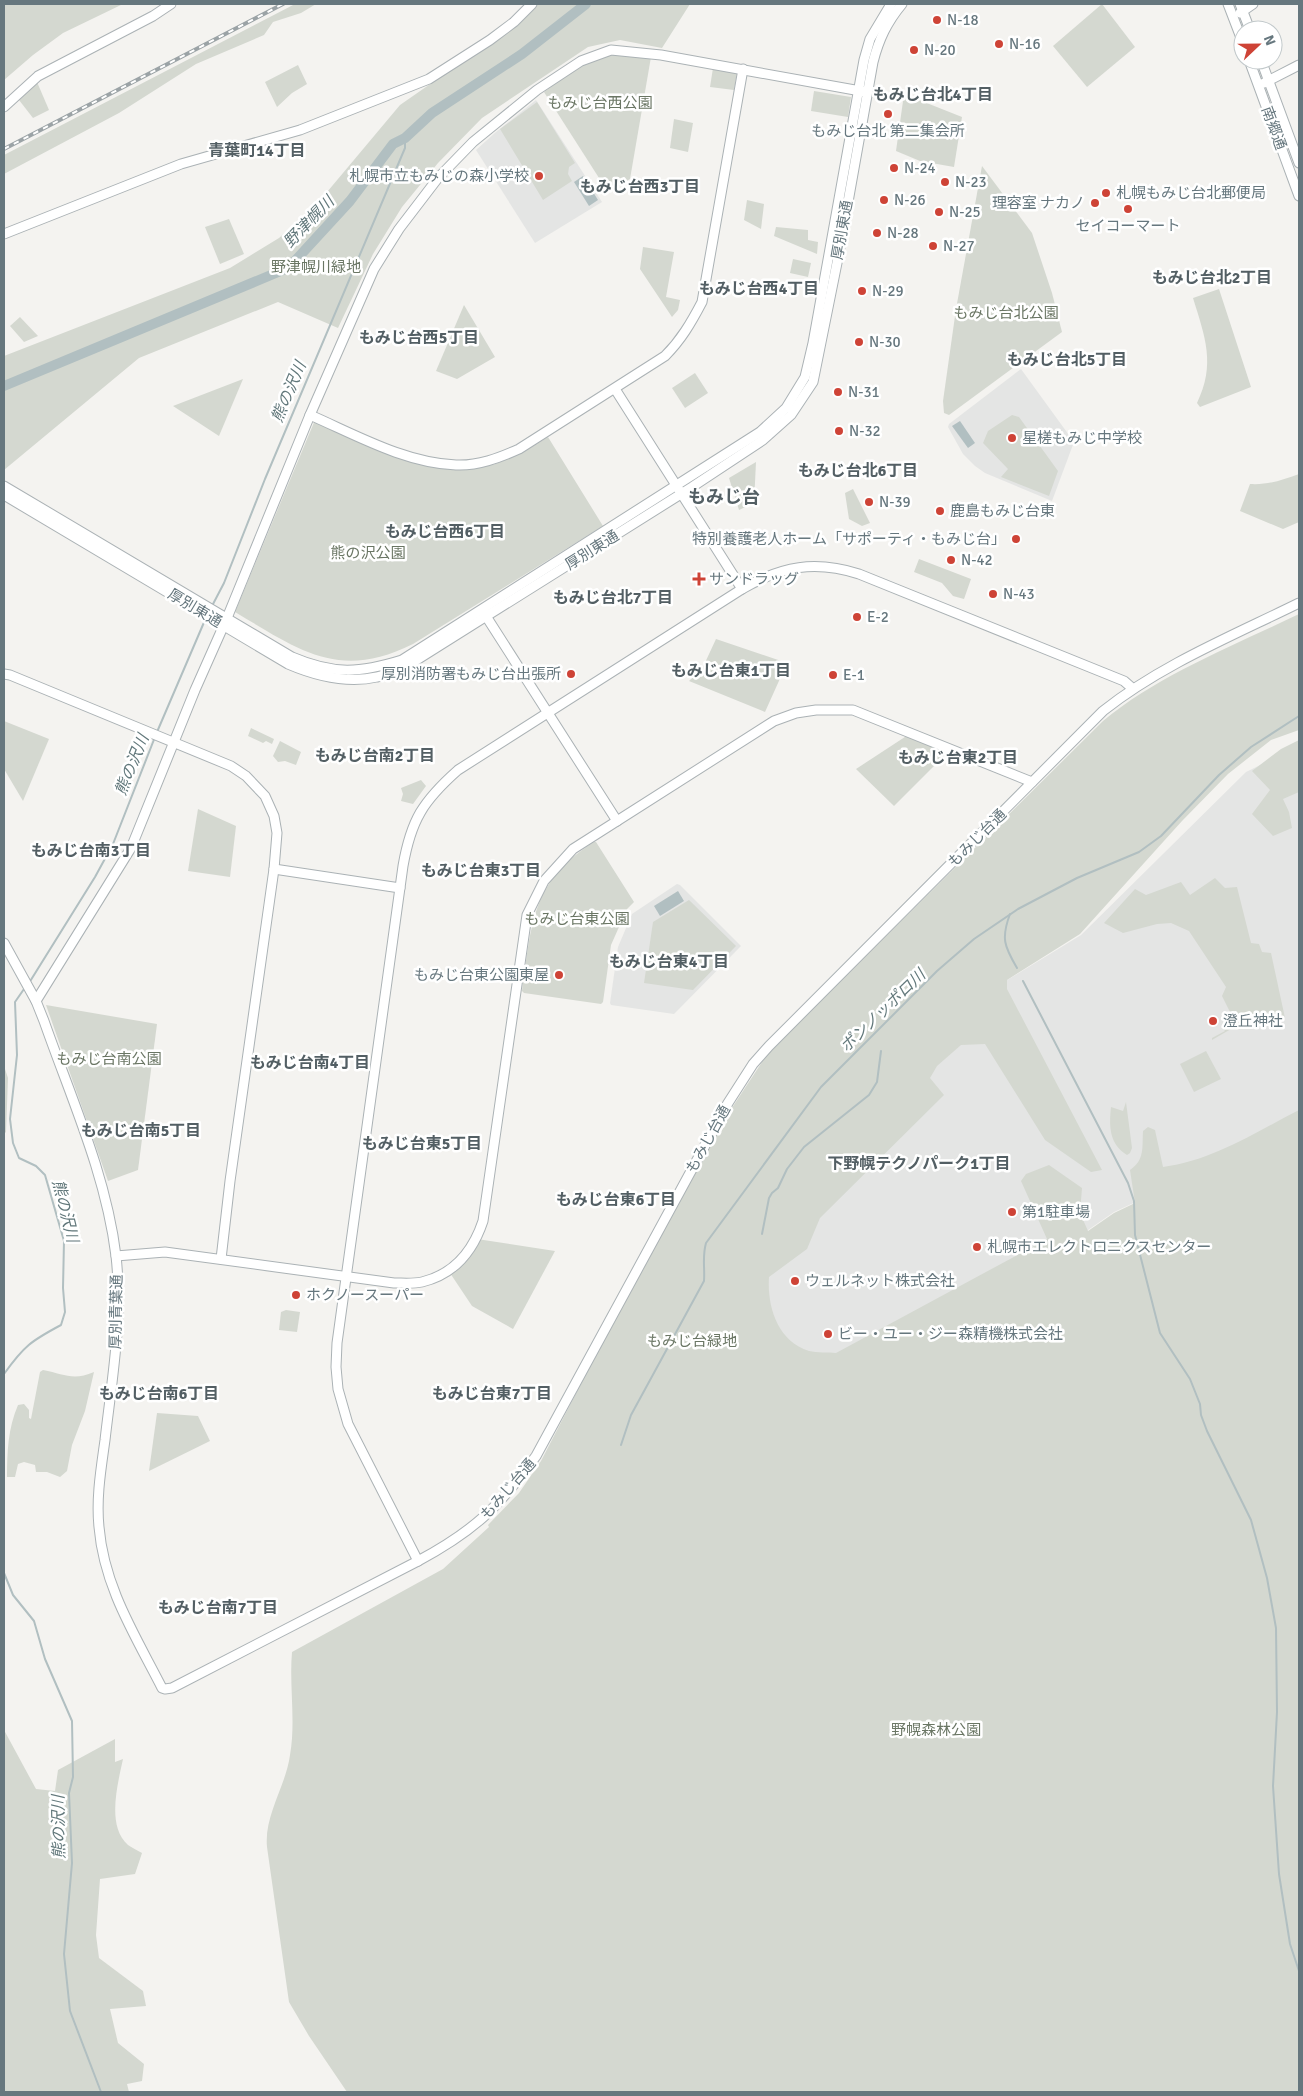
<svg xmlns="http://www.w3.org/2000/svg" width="1303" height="2096" viewBox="0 0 1303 2096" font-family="Signika,'Noto Sans JP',sans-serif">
<rect width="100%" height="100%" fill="#f4f3f0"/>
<g fill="#e4e5e4">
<polygon points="536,100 602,202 535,243 476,150 496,132"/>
<polygon points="1021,369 1074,442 1052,501 985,473 975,466 963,454 948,427 949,424"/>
<polygon points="1299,746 1299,1118 1205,1170 1114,1212 1075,1239 789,1397 766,1318 766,1271 1004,982 1081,935 1246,772"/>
<polygon points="677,884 680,885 741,946 674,1014 611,1005 610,1003 618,947 632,914"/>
</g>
<g fill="#d4d8d0">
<polygon points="4,4 123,4 63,33 33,55 4,80"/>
<polygon points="295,4 316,4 301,13 273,22 264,35 196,64 119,113 4,174 4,155"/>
<polygon points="537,4 690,4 662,48 620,40 588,47 482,118 438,163 402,207 373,254 338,328 278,302 139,358 4,470 4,356 230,268 279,238 317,204 400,105 512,27"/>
<polygon points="1102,4 1135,47 1087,87 1053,46"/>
<polygon points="611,54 651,57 630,179 608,192 544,92 582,64"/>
<polygon points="298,65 307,84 292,93 277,107 265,82"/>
<polygon points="713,68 737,73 734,90 710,87"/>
<polygon points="37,82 49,110 33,118 19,100"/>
<polygon points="814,91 851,97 848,117 811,111"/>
<polygon points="904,94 962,117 954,167 920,161 896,151"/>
<polygon points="537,102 575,163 569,167 568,174 572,181 543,200 500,129"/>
<polygon points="674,119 693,123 688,152 670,148"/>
<polygon points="982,166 1032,233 1052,293 1062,332 949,415 944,413 943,401 956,309"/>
<polygon points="747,200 764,204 761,229 744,220"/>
<polygon points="229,219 244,254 220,264 205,227"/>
<polygon points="776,227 808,230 808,240 818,242 817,254 774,236"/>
<polygon points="643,247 674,252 666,297 680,300 678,310 672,317 640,269"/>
<polygon points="793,259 811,263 808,277 790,273"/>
<path d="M 1219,289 L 1251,387 L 1200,407 L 1197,403 C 1216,364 1205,337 1193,298 Z"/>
<polygon points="464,305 495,357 457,379 436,371"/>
<polygon points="20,317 38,336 24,342 10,326"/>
<polygon points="695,373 708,393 685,408 672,388"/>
<polygon points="243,379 219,436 173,406"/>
<polygon points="1012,415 1019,417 1058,471 1049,496 1001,477 1008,469 983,443 988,431"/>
<path d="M 315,420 L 458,469 L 493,465 L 522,453 L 548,437 L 603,526 L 413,644 C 339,681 299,650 235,612 Z"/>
<polygon points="756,462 754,503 739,510 729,478"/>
<path d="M 1299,474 L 1299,522 L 1283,529 L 1240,511 L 1250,484 C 1269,485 1282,480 1299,474 Z"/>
<polygon points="853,489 870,523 862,526 849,519 845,493"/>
<polygon points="919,559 971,579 964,599 953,596 942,583 914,572"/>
<path d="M 1299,614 L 1299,730 L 1271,740 L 1228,774 L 1182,821 L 1080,934 L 1007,980 L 1007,989 L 1102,1170 L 1091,1172 L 1045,1140 L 985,1044 L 961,1045 L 937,1066 L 930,1078 L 944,1095 L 820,1218 L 807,1249 L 769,1277 C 767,1306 777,1341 809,1351 C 817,1353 828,1352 836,1353 L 1047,1239 L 1021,1181 L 1026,1174 L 1049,1165 L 1082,1188 L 1080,1213 L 1088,1231 L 1114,1213 L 1135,1203 L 1130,1170 C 1145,1160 1142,1147 1143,1131 L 1148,1127 L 1155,1130 L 1163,1167 C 1212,1161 1256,1132 1299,1110 L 1299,2092 L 347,2092 L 309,2036 L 289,2002 L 267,1847 C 264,1815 286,1786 290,1755 C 296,1721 289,1686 292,1652 L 443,1569 L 489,1527 L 488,1525 L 519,1493 L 541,1461 L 657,1237 L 724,1120 L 768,1053 L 1103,721 C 1158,675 1235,645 1299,614 Z"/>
<polygon points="716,639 787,663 765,712 689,681 703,667"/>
<polygon points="4,721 49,739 23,801 4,769"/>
<polygon points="251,728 274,739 272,744 266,741 263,743 248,736"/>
<polygon points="911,733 951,749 894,806 856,769"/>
<polygon points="1299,740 1299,792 1283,799 1289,812 1292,828 1273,836 1252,814 1270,790 1252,771 1281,749"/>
<polygon points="280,741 301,752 296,765 285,761 278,762 273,756"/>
<polygon points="421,780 426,786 413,804 401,801 403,794 401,788"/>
<polygon points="198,809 236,826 230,877 188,871"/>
<path d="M 594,842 L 596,842 L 634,902 L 627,909 L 611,945 L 603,1002 L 601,1004 L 524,993 L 522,991 C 532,923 531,882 594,842 Z"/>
<polygon points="1215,878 1225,888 1237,887 1251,943 1259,944 1262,952 1271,953 1285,1018 1277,1024 1267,1012 1262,1011 1212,1040 1212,1038 1225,1031 1222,1027 1234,1020 1222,996 1226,987 1189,931 1171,923 1157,924 1123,933 1104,923 1135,889 1146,895 1181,882 1190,895"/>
<polygon points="689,900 736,946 693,990 644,983 653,922"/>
<polygon points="46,1005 157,1024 138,1170 108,1181"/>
<polygon points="1206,1051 1221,1079 1194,1092 1180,1064"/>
<polygon points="4,1066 8,1078 6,1132 4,1134"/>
<path d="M 1126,1102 L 1132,1148 L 1130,1153 L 1127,1155 C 1109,1144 1109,1126 1111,1107 L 1123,1111 Z"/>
<polygon points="477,1239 555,1251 513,1329 472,1306 448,1270"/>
<polygon points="286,1310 300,1312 297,1332 279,1330 281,1312"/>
<path d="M 43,1370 C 64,1374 73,1381 94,1372 L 85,1411 L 72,1445 L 67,1471 L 60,1477 L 47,1472 L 36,1472 L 35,1465 L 24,1462 L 18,1464 L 15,1477 L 7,1477 C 7,1452 8,1428 18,1405 L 24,1404 L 29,1410 L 29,1418 L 31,1419 L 40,1372 Z"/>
<polygon points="157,1413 198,1416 210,1441 149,1471"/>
<path d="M 4,1730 L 36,1789 L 55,1791 L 58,1770 L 115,1739 L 115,1762 L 123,1759 C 118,1783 106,1826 128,1845 C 132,1848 137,1850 142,1853 L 135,1874 L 100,1879 L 96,1935 L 99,1958 L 143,1991 L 146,2006 L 110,2009 L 118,2043 L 144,2064 L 142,2081 L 127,2084 L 129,2092 L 4,2092 Z"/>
</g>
<g fill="#b1bfc1">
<polygon points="583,176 598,200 589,206 574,182"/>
<polygon points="960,421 975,443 968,448 952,426"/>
<polygon points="678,891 684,901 660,916 654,906"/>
</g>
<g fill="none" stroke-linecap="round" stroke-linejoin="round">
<g stroke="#b1bfc1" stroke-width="2">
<polyline points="212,606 224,583 265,479 405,148 405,138"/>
<polyline points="157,732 205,620"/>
<path d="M 1010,914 C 1001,938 1004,946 1017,968"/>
<polyline points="1023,981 1128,1183 1134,1201 1135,1235 1160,1333 1190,1379 1200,1404 1201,1415 1207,1431 1251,1520 1267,1578 1276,1628 1277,1712 1273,1786 1279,1874 1290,1944 1299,1971"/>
<polyline points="29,983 95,877 113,844 155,737"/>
<polyline points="762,1234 769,1198 772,1193 778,1188 787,1169 804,1147 869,1095 877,1082 881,1051"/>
<path d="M 4,1374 C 24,1346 31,1341 61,1325 L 65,1312 L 63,1288 L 64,1241 L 45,1175 L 36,1166 L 19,1158 L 13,1143 L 10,1119 L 17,1055 L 15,1002 L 24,989"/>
<path d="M 621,1445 L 631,1415 L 704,1281 C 705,1267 702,1257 706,1243 L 821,1087 L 937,971 L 974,939 L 1018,909 L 1077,878 L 1139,852 L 1161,836 L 1219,775 L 1251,747 L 1299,716"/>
<polyline points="4,1573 13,1595 34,1621 45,1659 72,1721 73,1777 69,1793 72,1863 64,1954 70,2011 101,2092"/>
</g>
<polyline stroke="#b1bfc1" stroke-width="10" points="4,386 283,270 294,262 350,201 393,144 405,138 432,113 522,54 586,4"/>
<defs>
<g id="secondary">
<polyline points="1228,4 1243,43"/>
<polyline points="1240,4 1250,30"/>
<polyline points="1240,13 1253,4"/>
<polyline points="1249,60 1299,196"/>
<polyline points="1261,60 1299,163"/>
<polyline points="1264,83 1299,65"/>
<polyline points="4,107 38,76 153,16 171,4"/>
<polyline points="4,234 181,164 300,130 429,79 490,40 514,22 532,4"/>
<polyline points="615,389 742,589"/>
<path d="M 310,415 C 356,435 405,463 456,465 C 478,466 499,458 519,449 L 665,356 C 681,340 691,323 702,302 L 743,69"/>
<path d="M 4,486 L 292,657 C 334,675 360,673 402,660 L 760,432 L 786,408 L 805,377 L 813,343 L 864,60 L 870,39 L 891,4"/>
<path d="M 4,495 L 288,664 C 316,676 346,684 377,677 C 387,675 397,670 407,666 L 692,487 L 763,440 L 791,415 L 813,382 L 838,258 L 873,62 C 879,39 887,22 902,4"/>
<polyline points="484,613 617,821"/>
<polyline points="4,674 10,675 231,766 246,776 265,796 274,816 277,833 274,869 230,1181 221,1259"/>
<polyline points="274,869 400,888"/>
<path d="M 4,943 L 36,1001 L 44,1021 C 71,1098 106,1174 116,1256 C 123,1318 112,1379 105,1440 C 101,1469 96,1498 99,1527 C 104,1587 135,1635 162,1688 L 165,1689 L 172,1688 L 418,1561 C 474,1531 499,1507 536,1456 L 728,1103 L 753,1064 L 769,1046 L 1103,711 C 1161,665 1232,636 1299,603"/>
<polyline points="36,1001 131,848 195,690 227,618 310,415 374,269 399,229 438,178 473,142 537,90 581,61 611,50 661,55 866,92"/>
<path d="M 116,1256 L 165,1252 L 394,1283 C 403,1283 413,1284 422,1282 C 455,1274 473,1251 483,1221 L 527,915 L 544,881 L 573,849 L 774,721 L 796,713 L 816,710 L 853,710 L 1032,782"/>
<path d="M 418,1561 L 348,1424 L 338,1389 L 336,1367 L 337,1343 L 403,866 C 411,820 423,801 458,770 L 742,589 C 782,566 815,560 859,574 L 1124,681 L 1132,688"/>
</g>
</defs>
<use href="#secondary" stroke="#abb2b5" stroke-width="11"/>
<use href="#secondary" stroke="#fff" stroke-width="9"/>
<defs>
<polyline id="rail" points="4,149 283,4"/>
</defs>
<use href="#rail" stroke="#9ba3a6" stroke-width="4"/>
<use href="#rail" stroke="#fff" stroke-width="2" stroke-dasharray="5.5" stroke-linecap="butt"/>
</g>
<g fill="#ce4336" stroke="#fff" stroke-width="2">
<circle cx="937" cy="20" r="5"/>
<circle cx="999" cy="44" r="5"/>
<circle cx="914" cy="50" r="5"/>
<circle cx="888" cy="114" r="5"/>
<circle cx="894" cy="168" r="5"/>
<circle cx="539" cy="176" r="5"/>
<circle cx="945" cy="182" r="5"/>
<circle cx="1106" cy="193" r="5"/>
<circle cx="884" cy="200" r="5"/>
<circle cx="1095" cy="203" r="5"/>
<circle cx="1128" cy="209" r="5"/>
<circle cx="939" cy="212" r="5"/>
<circle cx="877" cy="233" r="5"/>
<circle cx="933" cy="246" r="5"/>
<circle cx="862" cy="291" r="5"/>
<circle cx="859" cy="342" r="5"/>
<circle cx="838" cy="392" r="5"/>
<circle cx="839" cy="431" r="5"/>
<circle cx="1012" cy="438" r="5"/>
<circle cx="869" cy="502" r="5"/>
<circle cx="940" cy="511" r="5"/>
<circle cx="1016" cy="539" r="5"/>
<circle cx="951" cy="560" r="5"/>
<path d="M696.5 571.5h5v5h5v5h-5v5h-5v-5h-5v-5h5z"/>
<circle cx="993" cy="594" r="5"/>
<circle cx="857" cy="617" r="5"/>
<circle cx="571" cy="674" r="5"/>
<circle cx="833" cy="675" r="5"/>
<circle cx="559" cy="975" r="5"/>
<circle cx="1213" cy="1021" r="5"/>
<circle cx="1012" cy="1212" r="5"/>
<circle cx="977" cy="1247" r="5"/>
<circle cx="795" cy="1281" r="5"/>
<circle cx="296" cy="1295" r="5"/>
<circle cx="828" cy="1334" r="5"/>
</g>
<g text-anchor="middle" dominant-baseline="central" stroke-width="5" stroke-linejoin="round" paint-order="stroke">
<g font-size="15" fill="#66777e" stroke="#fff" text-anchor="start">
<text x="947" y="20">N-18</text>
<text x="1009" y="44">N-16</text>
<text x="924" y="50">N-20</text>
<text x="888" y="131" text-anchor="middle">もみじ台北 第二集会所</text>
<text x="904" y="168">N-24</text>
<text x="529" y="176" text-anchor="end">札幌市立もみじの森小学校</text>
<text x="955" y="182">N-23</text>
<text x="1116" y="193">札幌もみじ台北郵便局</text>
<text x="894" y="200">N-26</text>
<text x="1085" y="203" text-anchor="end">理容室 ナカノ</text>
<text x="949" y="212">N-25</text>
<text x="1128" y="226" text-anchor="middle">セイコーマート</text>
<text x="887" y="233">N-28</text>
<text x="943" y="246">N-27</text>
<text x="872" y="291">N-29</text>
<text x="869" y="342">N-30</text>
<text x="848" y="392">N-31</text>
<text x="849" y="431">N-32</text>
<text x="1022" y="438">星槎もみじ中学校</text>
<text x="879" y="502">N-39</text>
<text x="950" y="511">鹿島もみじ台東</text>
<text x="1006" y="539" text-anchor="end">特別養護老人ホーム「サポーティ・もみじ台」</text>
<text x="961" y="560">N-42</text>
<text x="709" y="579">サンドラッグ</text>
<text x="1003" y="594">N-43</text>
<text x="867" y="617">E-2</text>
<text x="561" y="674" text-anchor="end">厚別消防署もみじ台出張所</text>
<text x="843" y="675">E-1</text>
<text x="549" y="975" text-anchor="end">もみじ台東公園東屋</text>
<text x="1223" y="1021">澄丘神社</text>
<text x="1022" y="1212">第1駐車場</text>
<text x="987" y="1247">札幌市エレクトロニクスセンター</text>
<text x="805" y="1281">ウェルネット株式会社</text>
<text x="306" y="1295">ホクノースーパー</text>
<text x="838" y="1334">ビー・ユー・ジー森精機株式会社</text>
</g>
<g font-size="15" fill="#6a7664" stroke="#fff">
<text x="600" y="103">もみじ台西公園</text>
<text x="316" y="267">野津幌川緑地</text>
<text x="1006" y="313">もみじ台北公園</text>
<text x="368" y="553">熊の沢公園</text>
<text x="577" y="919">もみじ台東公園</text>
<text x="109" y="1059">もみじ台南公園</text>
<text x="692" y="1341">もみじ台緑地</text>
<text x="936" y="1730">野幌森林公園</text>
</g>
<g font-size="15" fill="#66777e" stroke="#fff">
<text transform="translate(1274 128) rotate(70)">南郷通</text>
<text transform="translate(842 230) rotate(-80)">厚別東通</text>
<text transform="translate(592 550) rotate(-32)">厚別東通</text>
<text transform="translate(195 608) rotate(31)">厚別東通</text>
<text transform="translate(977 838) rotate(-45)">もみじ台通</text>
<text transform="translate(708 1139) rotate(-61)">もみじ台通</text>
<text transform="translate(116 1312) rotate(-89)">厚別青葉通</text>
<text transform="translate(508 1489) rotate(-49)">もみじ台通</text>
</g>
<g font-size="16" font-weight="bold" fill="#535f64" stroke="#fff">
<text x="933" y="95">もみじ台北4丁目</text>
<text x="257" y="151">青葉町14丁目</text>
<text x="640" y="187">もみじ台西3丁目</text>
<text x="1212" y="278">もみじ台北2丁目</text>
<text x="759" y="289">もみじ台西4丁目</text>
<text x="419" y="338">もみじ台西5丁目</text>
<text x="1067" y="360">もみじ台北5丁目</text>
<text x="858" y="471">もみじ台北6丁目</text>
<text x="445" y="532">もみじ台西6丁目</text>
<text x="613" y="598">もみじ台北7丁目</text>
<text x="731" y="671">もみじ台東1丁目</text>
<text x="375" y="756">もみじ台南2丁目</text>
<text x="958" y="758">もみじ台東2丁目</text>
<text x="91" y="851">もみじ台南3丁目</text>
<text x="481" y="871">もみじ台東3丁目</text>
<text x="669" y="962">もみじ台東4丁目</text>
<text x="310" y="1063">もみじ台南4丁目</text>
<text x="141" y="1131">もみじ台南5丁目</text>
<text x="422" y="1144">もみじ台東5丁目</text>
<text x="919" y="1164">下野幌テクノパーク1丁目</text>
<text x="616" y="1200">もみじ台東6丁目</text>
<text x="159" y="1394">もみじ台南6丁目</text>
<text x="492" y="1394">もみじ台東7丁目</text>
<text x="218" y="1608">もみじ台南7丁目</text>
</g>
<g font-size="16" font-style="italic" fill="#62787b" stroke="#fff">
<text transform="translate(309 222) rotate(-46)">野津幌川</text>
<text transform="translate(289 392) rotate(-67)">熊の沢川</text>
<text transform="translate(132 765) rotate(-68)">熊の沢川</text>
<text transform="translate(883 1011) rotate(-44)">ポンノッポロ川</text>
<text transform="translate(65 1211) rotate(76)">熊の沢川</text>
<text transform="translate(59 1827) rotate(-91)">熊の沢川</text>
</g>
<g font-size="18" font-weight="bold" fill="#535f64" stroke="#fff">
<text x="724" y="497">もみじ台</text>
</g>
</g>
<rect width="1303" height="2096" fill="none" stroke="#66777e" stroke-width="10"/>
<g transform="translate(1258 45) rotate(68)"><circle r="24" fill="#ffffff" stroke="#c2c9cb"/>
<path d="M0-4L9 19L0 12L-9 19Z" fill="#ce4336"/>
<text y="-8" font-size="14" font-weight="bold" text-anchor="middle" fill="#66777e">N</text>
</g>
</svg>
